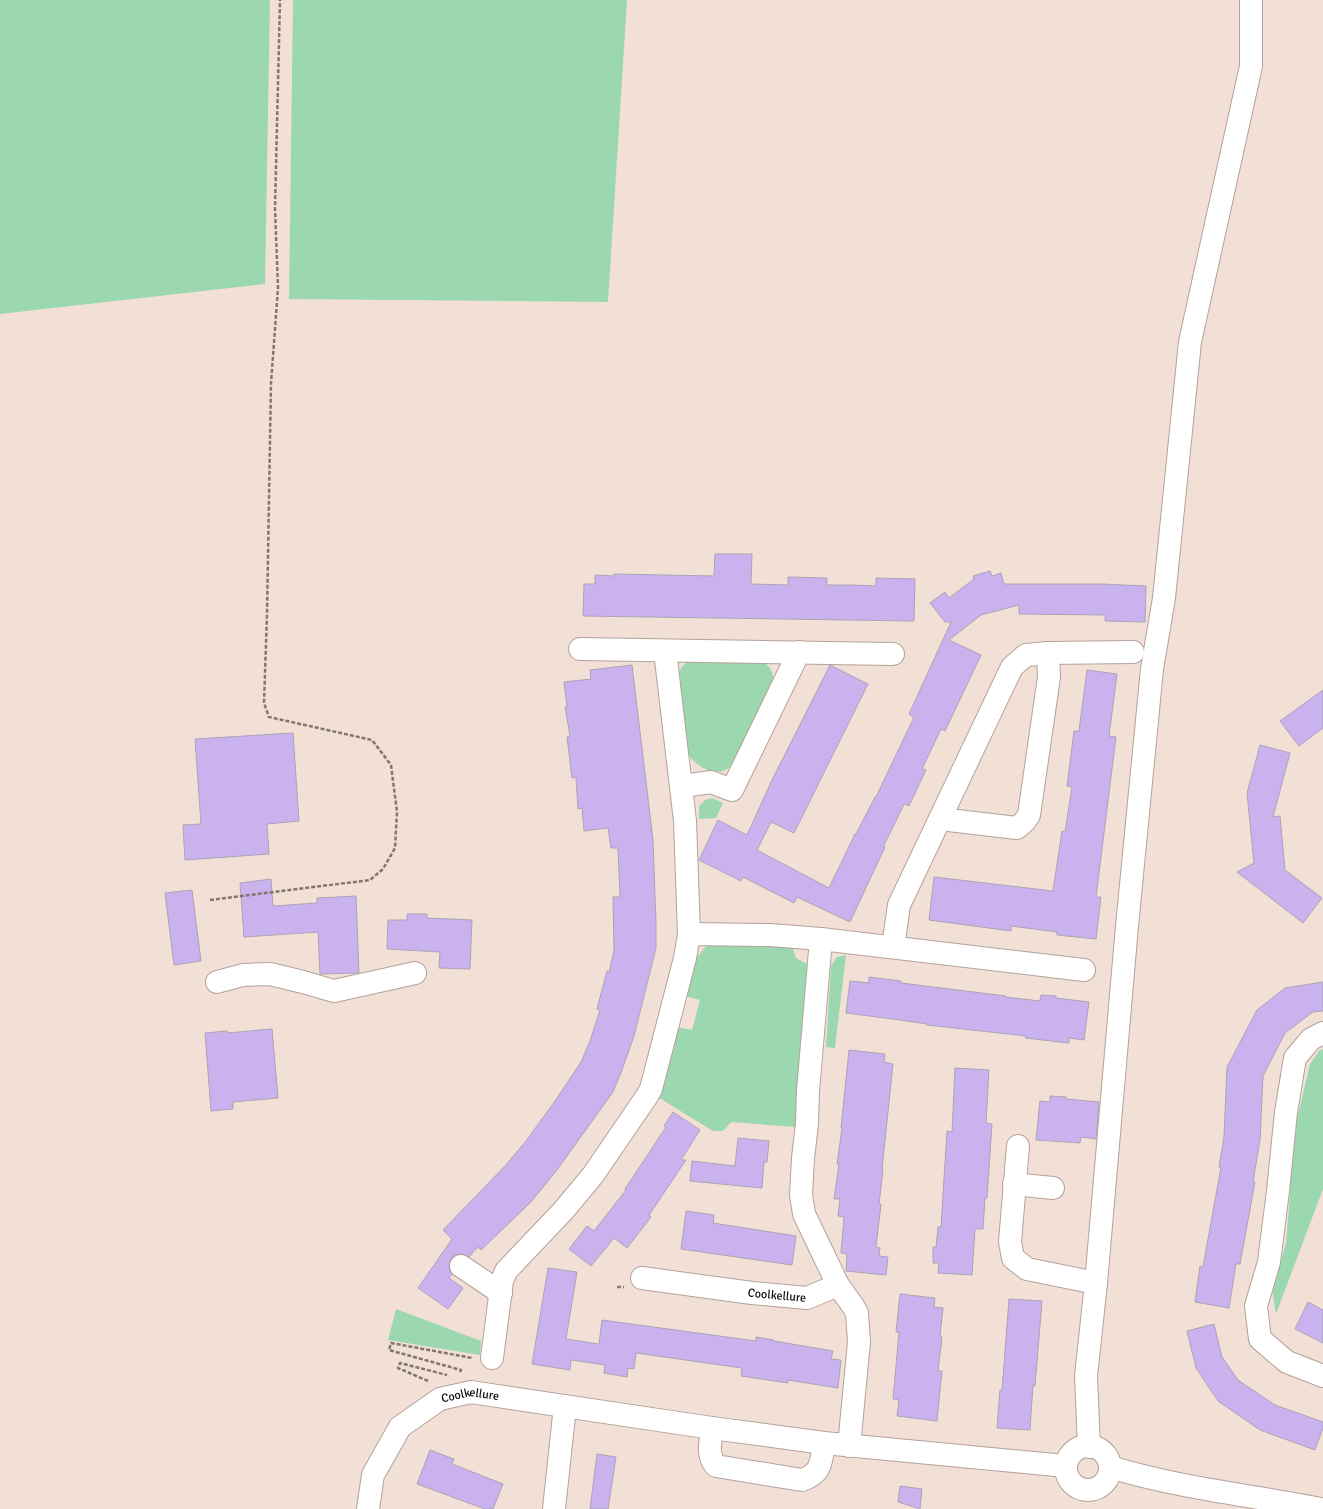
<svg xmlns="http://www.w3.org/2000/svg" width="1323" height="1509" viewBox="0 0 1323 1509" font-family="Signika,sans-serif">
<rect width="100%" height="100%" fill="#f2e0d7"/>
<g fill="#9bd7af">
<polygon points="0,0 270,0 265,284 0,314"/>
<polygon points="293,0 627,0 608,302 289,299"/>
<path d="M 688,661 L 761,661 C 771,666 773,672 774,683 L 734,764 C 717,781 695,767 685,750 L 677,677 C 679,670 682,666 688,661 Z"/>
<polygon points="712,798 723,803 716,818 699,819 699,806 705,800"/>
<polygon points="708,944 792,946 796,958 807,964 795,1127 731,1122 723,1131 713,1131 656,1096 677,1027 692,1030 700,1000 685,996 696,958"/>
<polygon points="846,955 835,1048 826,1047 831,966 837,957"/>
<polygon points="1323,1049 1323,1189 1276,1314 1272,1289 1286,1244 1295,1128 1310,1064 1319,1051"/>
<polygon points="396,1309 481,1341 480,1355 388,1340"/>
</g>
<g fill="#cab2ef" stroke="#aaa4b4">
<polygon points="715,554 752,554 751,584 788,585 788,577 827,578 827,585 852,585 876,586 876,578 915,579 914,621 583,616 584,584 595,584 595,575 614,576 614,574 714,576"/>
<polygon points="990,571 992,576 1001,573 1004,584 1102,584 1146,586 1145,622 1105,621 1105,615 1019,614 1019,605 981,615 949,640 981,655 945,731 941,729 922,769 926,770 909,806 904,804 893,827 883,847 885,847 850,922 797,897 794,903 743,877 741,881 699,860 718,820 747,835 772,780 830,665 868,684 794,833 771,822 757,850 829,888 855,834 856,834 875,797 876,797 914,717 909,714 951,622 945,622 930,603 945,592 949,598 974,579 973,576"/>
<polygon points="632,665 653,840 656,923 656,948 634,1036 622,1070 613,1092 557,1170 530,1203 481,1250 478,1247 469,1257 461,1254 455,1255 451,1259 449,1266 450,1271 452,1274 449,1278 463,1288 448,1309 418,1288 452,1239 443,1230 505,1166 526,1141 555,1101 581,1062 590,1041 600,1010 597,1009 607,971 609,972 614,951 613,897 620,897 618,848 611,848 608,828 584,831 582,808 578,809 576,777 572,778 567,737 570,736 565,707 567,707 564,682 591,679 590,670"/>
<polygon points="1087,670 1117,674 1109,736 1116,737 1096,897 1101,897 1096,939 1057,935 1057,932 1011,926 1011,931 929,920 934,877 1053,891 1062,831 1065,832 1072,787 1067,786 1074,731 1079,731"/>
<polygon points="1323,690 1323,728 1299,746 1280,721"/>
<polygon points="293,733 299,821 267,824 269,854 185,860 183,825 201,824 195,739"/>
<polygon points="1260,745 1290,753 1273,817 1280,816 1285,870 1322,898 1303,923 1237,872 1254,863 1247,793"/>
<polygon points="271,879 273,906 317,903 317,898 356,896 359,973 320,974 318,932 244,937 240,883"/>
<polygon points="192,890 201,961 174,965 165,893"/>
<polygon points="407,914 427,914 427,918 472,920 470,969 439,968 440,952 387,949 388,920 407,920"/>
<polygon points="869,977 901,981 901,983 1006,996 1005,997 1040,1001 1041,995 1056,996 1056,998 1089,1002 1084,1040 1069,1038 1069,1043 1025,1038 1026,1036 927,1025 927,1024 893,1019 846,1013 850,981 869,983"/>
<polygon points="1323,982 1323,1011 1313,1012 1285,1033 1263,1076 1260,1140 1253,1182 1255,1182 1240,1264 1236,1264 1229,1308 1195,1302 1200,1266 1203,1267 1221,1167 1219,1167 1224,1137 1227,1067 1257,1010 1285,988"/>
<polygon points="272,1029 278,1098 233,1102 233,1109 211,1111 205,1033 227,1031 227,1033"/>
<polygon points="849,1050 885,1054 884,1062 893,1064 882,1169 883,1169 879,1204 881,1204 876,1247 880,1248 879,1256 888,1257 886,1275 846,1271 847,1254 841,1253 844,1217 838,1216 840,1199 834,1199 839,1164 837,1164 842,1128 841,1128"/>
<polygon points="955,1068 989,1070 986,1123 992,1124 987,1198 985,1198 983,1229 975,1229 972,1275 938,1273 939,1263 933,1263 933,1247 936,1247 938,1227 941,1227 947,1131 952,1132"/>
<polygon points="1050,1096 1066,1097 1066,1099 1099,1102 1096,1139 1081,1137 1080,1143 1036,1140 1040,1101 1050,1102"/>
<polygon points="673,1112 700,1130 681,1160 686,1160 649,1215 651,1217 627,1248 614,1238 591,1266 569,1249 587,1226 594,1231 626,1190 625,1189 666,1127 664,1126"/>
<polygon points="738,1138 769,1141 767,1162 764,1162 762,1188 690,1181 692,1161 735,1166"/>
<polygon points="686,1211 714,1215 713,1223 796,1236 792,1265 681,1249"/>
<polygon points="548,1268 577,1272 566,1339 599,1344 602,1320 756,1341 756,1337 774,1340 774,1341 833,1351 831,1359 841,1360 838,1388 788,1380 788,1383 741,1376 742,1368 636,1353 634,1369 628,1368 627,1377 604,1373 605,1365 571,1360 570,1370 532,1364"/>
<polygon points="900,1294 935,1298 934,1307 943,1308 940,1336 942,1337 938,1371 942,1371 937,1421 897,1416 899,1400 893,1399 899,1332 896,1332"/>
<polygon points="1009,1299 1042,1301 1035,1386 1033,1385 1030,1430 997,1428 1000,1390 1002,1390"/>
<polygon points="1308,1302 1323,1310 1323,1343 1295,1329"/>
<polygon points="1214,1324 1222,1357 1238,1380 1275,1405 1323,1422 1323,1428 1315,1450 1260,1430 1218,1401 1196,1368 1187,1331"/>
<polygon points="430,1450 454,1459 452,1464 503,1484 493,1509 485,1509 417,1484"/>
<polygon points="597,1454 616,1457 608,1509 590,1509"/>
<polygon points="900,1486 922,1489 920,1509 898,1502"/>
</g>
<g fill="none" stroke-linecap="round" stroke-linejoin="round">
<defs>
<g id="minor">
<polyline points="580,649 893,654"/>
<polyline points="665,651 685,821 689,934"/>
<polyline points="682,786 711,782 732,790 799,652"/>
<polyline points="940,819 1017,828 1024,822 1029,815 1049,677 1048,653"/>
<polyline points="893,947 899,905 1012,667 1026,655 1048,653 1133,652"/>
<polyline points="217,982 243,975 270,974 303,982 334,991 415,973"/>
<polyline points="1323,1033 1311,1039 1295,1058 1286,1112 1278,1191 1269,1262 1256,1306 1260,1339 1287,1362 1323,1376"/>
<polyline points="1018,1146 1010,1242 1013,1258 1027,1269 1096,1283"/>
<polyline points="1014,1184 1053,1188"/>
<polyline points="461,1266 501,1293"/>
<path id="s1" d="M 642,1278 L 752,1293 L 807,1298 L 838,1285"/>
<polyline points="492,1358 502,1281 506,1271 563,1211 593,1175 647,1096 651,1089 685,958 689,934 770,935 821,939"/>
<path d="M 712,1428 C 711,1441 706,1455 716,1466 L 802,1480 C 822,1473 821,1462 824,1443"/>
<polyline points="849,1446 859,1342 857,1313 853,1306 838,1285 804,1214 801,1195 803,1158 807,1124 808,1091 821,939 1084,970"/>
<circle cx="1088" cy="1468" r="22"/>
<polyline points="1089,1447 1086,1376 1096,1283 1127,926 1152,669 1164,598 1190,342 1251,66 1251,0"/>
<path d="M 1110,1467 C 1179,1488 1250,1495 1321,1509"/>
<path id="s2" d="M 368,1509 L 373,1475 L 400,1427 L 440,1399 L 471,1392 L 712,1428 L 824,1443 L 1066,1466"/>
<polyline points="554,1509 565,1406"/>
</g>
</defs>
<use href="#minor" stroke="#b3a29a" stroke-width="24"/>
<g stroke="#827670" stroke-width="2.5" stroke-dasharray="4 2" stroke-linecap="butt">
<polyline points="210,900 370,880 383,869 395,848 397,812 391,765 372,740 269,717 264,703 267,614 271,383 278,288 275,208 280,0"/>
<polyline points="617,1287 624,1287"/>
<polyline points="460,1372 461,1370 389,1350 391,1343 472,1358"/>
<polyline points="428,1381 398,1368 400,1363 447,1375"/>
</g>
<use href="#minor" stroke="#fff" stroke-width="22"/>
</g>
<g text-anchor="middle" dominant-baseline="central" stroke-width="4" stroke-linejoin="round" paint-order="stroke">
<g font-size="12" fill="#110b08" stroke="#fff">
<text stroke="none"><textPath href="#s1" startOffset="136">Coolkellure</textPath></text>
<text stroke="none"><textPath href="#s2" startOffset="169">Coolkellure</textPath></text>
</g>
</g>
</svg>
